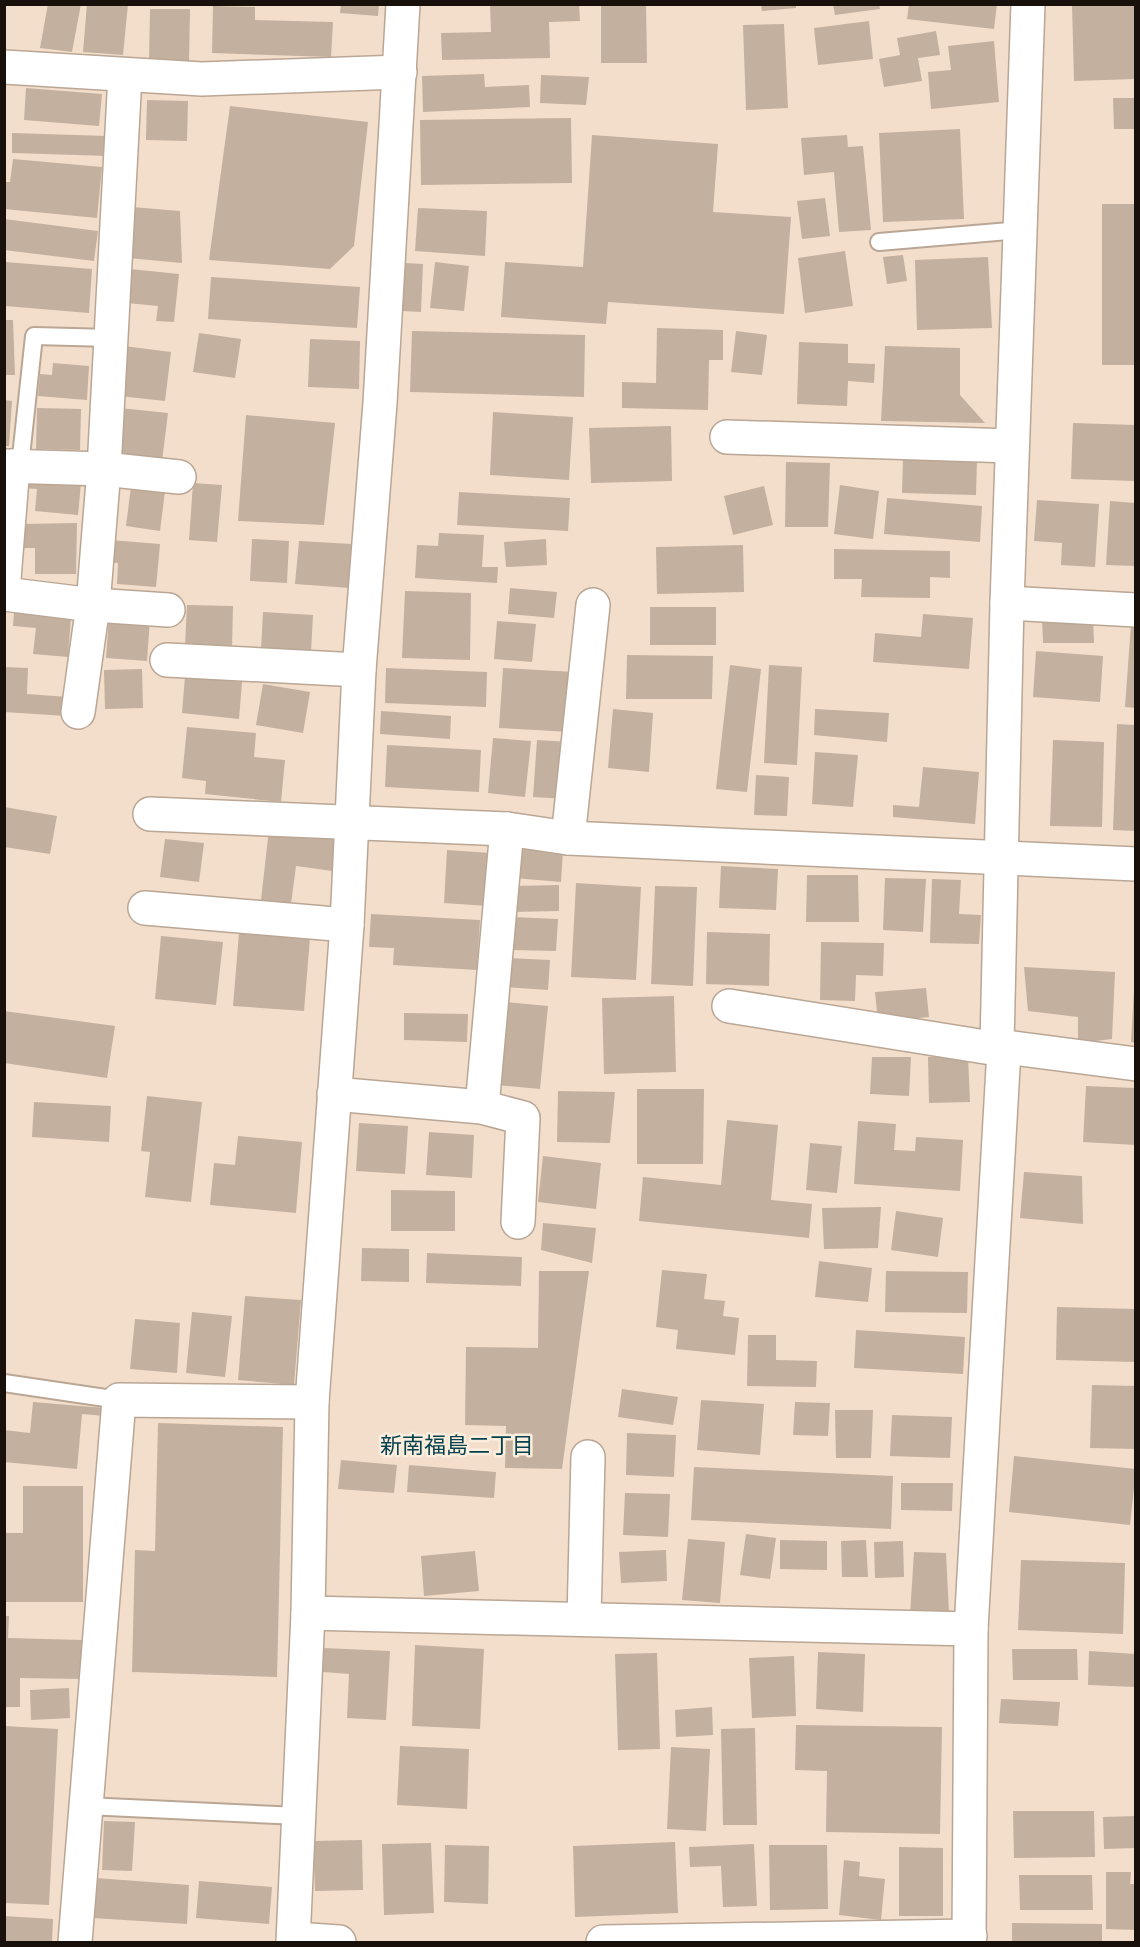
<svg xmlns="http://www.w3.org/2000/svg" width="1140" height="1947" viewBox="0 0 1140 1947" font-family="Jost,'Noto Sans JP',sans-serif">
<rect width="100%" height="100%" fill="#f3decc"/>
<g fill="#c4b09e">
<polygon points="48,4 81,4 72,52 40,48"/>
<polygon points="87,4 128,4 123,55 83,52"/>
<polygon points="341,4 379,4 378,16 340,13"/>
<polygon points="490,4 579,4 580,21 549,22 550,58 442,60 441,33 491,32"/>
<polygon points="601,4 646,4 647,63 601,63"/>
<polygon points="761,4 796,4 796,8 762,11"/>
<polygon points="833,4 879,4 880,9 835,15"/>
<polygon points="909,4 997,4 994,29 907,19"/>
<polygon points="1072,4 1136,4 1136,79 1074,81"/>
<polygon points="213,6 255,7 255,20 333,22 331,57 212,53"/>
<polygon points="150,9 190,9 189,62 149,61"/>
<polygon points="869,21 873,59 818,65 814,28"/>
<polygon points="784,24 788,108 746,110 743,25"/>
<polygon points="936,31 940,55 918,58 922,81 884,87 879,59 900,55 897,38"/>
<polygon points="994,41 999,102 931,109 928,72 951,70 948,46"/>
<polygon points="484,74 485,87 529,85 530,107 423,112 422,76"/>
<polygon points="541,75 589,77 586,105 540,103"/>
<polygon points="26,88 102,94 99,126 24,120"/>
<polygon points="1113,98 1136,98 1136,129 1114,129"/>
<polygon points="147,100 188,101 187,141 146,140"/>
<polygon points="230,106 368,122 354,246 330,269 209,260"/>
<polygon points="571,118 572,183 421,185 420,120"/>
<polygon points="960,129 964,219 883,222 879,133"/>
<polygon points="12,133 108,136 108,156 12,153"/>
<polygon points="592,135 718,144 713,212 791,217 784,314 608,302 606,324 501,317 505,262 583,267"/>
<polygon points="847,135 848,147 863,146 871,230 839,232 834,172 804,175 801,138"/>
<polygon points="13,159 102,167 97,218 4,209 4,182 10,182"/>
<polygon points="825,198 830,236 802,239 797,201"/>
<rect x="1102" y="204" width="34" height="161"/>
<polygon points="132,207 180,211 182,263 128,258"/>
<polygon points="418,208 487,211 485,256 415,251"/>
<polygon points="4,219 98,231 94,261 4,250"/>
<polygon points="845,251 853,306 805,313 798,258"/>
<polygon points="903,255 907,281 887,284 883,257"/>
<polygon points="988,257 992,328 917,330 915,260"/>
<polygon points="5,262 92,269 89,313 5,306"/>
<polygon points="435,262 469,266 464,311 430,308"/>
<polygon points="405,263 423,264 421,312 402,311"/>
<polygon points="130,269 179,274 174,322 156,321 158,306 127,303"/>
<polygon points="211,277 360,287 357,328 208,319"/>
<polygon points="4,320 13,320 15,375 4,375"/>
<polygon points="657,328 723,330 723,360 709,360 708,410 622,408 622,382 656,383"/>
<polygon points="412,331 585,335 584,397 410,392"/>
<polygon points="736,331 767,335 762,375 731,372"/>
<polygon points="199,333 241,339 235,378 193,372"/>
<polygon points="310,339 360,341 359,389 308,387"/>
<polygon points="799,342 848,344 848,363 875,364 874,383 848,381 847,406 797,404"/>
<polygon points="124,346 171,352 165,401 119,396"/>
<polygon points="885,346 960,348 960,395 985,423 881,421"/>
<polygon points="53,363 89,366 87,400 38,396 40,374 52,375"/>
<polygon points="4,400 12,401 9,446 4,446"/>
<polygon points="37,408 81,409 80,450 36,449"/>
<polygon points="120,408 168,413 162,461 115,455"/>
<polygon points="493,412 573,417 569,480 490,475"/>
<polygon points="246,415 335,423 324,525 238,521"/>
<polygon points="1073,423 1136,425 1136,481 1071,479"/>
<polygon points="671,426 672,481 591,483 589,428"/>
<polygon points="903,458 977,460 976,495 902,493"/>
<polygon points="786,462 830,463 828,527 785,527"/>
<polygon points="24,479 81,483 78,515 35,511 37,489 23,488"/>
<polygon points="193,483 222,485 217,542 189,540"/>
<polygon points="840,485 879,491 873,539 834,534"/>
<polygon points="764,486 773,525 733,535 724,496"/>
<polygon points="131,487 165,491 160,531 126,526"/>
<polygon points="459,492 570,498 568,531 457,525"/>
<polygon points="887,498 982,506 980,542 884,534"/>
<polygon points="1037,500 1099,504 1095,567 1061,565 1062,543 1034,541"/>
<polygon points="1110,501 1136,503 1136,566 1106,565"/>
<polygon points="77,523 76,574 35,574 35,548 21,548 21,524"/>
<polygon points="439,533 484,535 482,567 498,567 497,583 415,578 417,545 438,546"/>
<polygon points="252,539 289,541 287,583 250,581"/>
<polygon points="546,539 547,565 506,567 504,542"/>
<polygon points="110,540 160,544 156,587 117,584 118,563 108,562"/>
<polygon points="299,541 352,544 350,588 295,584"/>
<polygon points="743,545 744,592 657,594 656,547"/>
<polygon points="834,549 950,551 950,578 930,577 930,598 861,597 862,579 834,579"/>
<polygon points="510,588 557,592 554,618 508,614"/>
<polygon points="405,591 471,593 470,660 402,658"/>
<polygon points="187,605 233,606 232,648 185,646"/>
<rect x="650" y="607" width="66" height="38"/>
<polygon points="14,612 71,617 68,657 33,654 36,628 13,626"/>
<polygon points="263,612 313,615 311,652 261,649"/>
<polygon points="923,614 973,618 969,669 873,662 875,633 921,637"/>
<polygon points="109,616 150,619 147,661 106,658"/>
<polygon points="1042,616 1093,616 1094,643 1043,643"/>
<polygon points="497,621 536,624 532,662 494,659"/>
<polygon points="1131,624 1136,625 1136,708 1125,707"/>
<polygon points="1036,651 1103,656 1100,702 1033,697"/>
<polygon points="627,655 713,656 712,699 626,699"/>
<polygon points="730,665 761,669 747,792 716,789"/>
<polygon points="769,665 802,667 797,765 764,763"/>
<polygon points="4,667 28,668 27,694 68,697 66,716 4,712"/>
<polygon points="386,668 487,672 486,707 385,703"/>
<polygon points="503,668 574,672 570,732 499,728"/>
<polygon points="142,669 143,708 105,709 104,670"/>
<polygon points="185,676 242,682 239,719 182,713"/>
<polygon points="263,684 310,692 303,733 256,725"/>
<polygon points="613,709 653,713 649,772 608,768"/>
<polygon points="815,709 889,713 887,742 814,735"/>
<polygon points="381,711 451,716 450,739 380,734"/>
<polygon points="1117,724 1136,725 1136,831 1113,830"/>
<polygon points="187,727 256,733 254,757 285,760 281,802 205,794 206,781 182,778"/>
<polygon points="493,738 531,741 525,797 488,793"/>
<polygon points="537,740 570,742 567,799 533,797"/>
<polygon points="1053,740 1104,742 1102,827 1050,826"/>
<polygon points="387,745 481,750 479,792 385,787"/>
<polygon points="815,752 858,755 853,807 812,804"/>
<polygon points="923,767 979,772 975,824 893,817 893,805 919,807"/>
<polygon points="756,775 789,777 787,816 754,815"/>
<polygon points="4,807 57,816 50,854 4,847"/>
<polygon points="269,829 336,837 332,871 296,866 291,904 261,900"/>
<polygon points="165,839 204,843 199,882 160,877"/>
<polygon points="515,848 563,851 561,882 514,878"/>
<polygon points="447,850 490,853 487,906 444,903"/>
<polygon points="721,866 778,869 776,910 719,908"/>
<polygon points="807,875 858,875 859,922 806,922"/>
<polygon points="885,878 926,879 923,932 883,930"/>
<polygon points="932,879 961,880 959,914 981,915 979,944 930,943"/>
<polygon points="576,883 641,887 636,980 571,977"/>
<polygon points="559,885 559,911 512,912 512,886"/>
<polygon points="655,886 697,887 693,986 651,984"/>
<polygon points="371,914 480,920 477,970 393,965 394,948 369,947"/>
<polygon points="512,917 558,919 556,951 511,950"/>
<polygon points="707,932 770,934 769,986 706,984"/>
<polygon points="239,933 310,938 304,1011 233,1006"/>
<polygon points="161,936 223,942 216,1005 155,999"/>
<polygon points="821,942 884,943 883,976 856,975 855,1001 820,1000"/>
<polygon points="506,958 550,960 548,990 504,987"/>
<polygon points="1024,967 1115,972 1112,1039 1078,1043 1078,1017 1028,1011"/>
<polygon points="926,988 929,1017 878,1022 875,992"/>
<polygon points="1134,989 1136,989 1136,1043 1131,1042"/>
<polygon points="674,996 676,1072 604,1074 602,998"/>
<polygon points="505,1002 548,1006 540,1089 497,1085"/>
<polygon points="4,1011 115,1026 107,1078 4,1063"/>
<polygon points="404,1013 468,1014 467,1042 404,1040"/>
<polygon points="968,1056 970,1102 929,1103 928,1057"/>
<polygon points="872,1057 911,1057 909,1096 870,1094"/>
<polygon points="1086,1086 1136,1088 1136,1145 1083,1142"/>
<polygon points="637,1089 704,1089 703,1164 637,1164"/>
<polygon points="558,1091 615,1092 610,1143 557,1142"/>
<polygon points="147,1096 202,1102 191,1202 145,1197 150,1152 141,1151"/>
<polygon points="34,1102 111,1106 109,1142 32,1137"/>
<polygon points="727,1120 778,1125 771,1200 812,1204 809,1238 639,1221 643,1177 721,1185"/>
<polygon points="858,1121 896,1124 894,1150 915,1151 916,1137 963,1140 960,1191 854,1184"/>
<polygon points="359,1123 408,1126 405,1174 356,1171"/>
<polygon points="429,1132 474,1135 472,1178 426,1175"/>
<polygon points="238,1136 302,1142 296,1213 210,1205 214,1163 235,1165"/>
<polygon points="810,1143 842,1146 837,1193 806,1190"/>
<polygon points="543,1156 601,1163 596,1209 538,1202"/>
<polygon points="1024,1172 1082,1176 1083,1224 1020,1218"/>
<polygon points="391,1190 455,1191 455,1231 391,1231"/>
<polygon points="881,1207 878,1248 824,1249 822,1208"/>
<polygon points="896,1211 943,1218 938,1257 891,1250"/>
<polygon points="543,1223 596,1228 592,1263 541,1250"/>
<polygon points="362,1248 409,1249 409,1282 361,1281"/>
<polygon points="427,1253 522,1257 521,1286 426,1283"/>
<polygon points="819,1261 872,1268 868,1302 815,1297"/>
<polygon points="662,1270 707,1274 704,1299 725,1301 723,1316 739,1318 735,1355 676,1349 678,1330 656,1327"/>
<polygon points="539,1271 589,1271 562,1469 505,1468 506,1426 465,1425 466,1347 538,1348"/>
<polygon points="886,1271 968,1272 967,1313 885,1312"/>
<polygon points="245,1296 301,1300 294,1385 238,1380"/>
<polygon points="1057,1307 1136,1309 1135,1362 1056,1360"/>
<polygon points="192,1312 232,1316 225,1377 186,1373"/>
<polygon points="135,1319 180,1323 177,1373 130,1369"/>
<polygon points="856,1330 965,1337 963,1374 854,1368"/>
<polygon points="748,1335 776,1335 776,1360 817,1361 816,1387 747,1386"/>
<polygon points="1092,1385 1136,1386 1136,1449 1090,1448"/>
<polygon points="622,1389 678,1397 673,1425 618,1417"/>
<polygon points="701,1400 764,1404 760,1455 697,1450"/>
<polygon points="33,1402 105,1408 105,1416 82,1414 77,1469 4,1462 4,1430 30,1433"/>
<polygon points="795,1402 830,1403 828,1436 793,1435"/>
<polygon points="835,1410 873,1410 871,1458 836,1458"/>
<polygon points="892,1415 952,1417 950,1458 890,1456"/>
<polygon points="158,1423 283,1427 277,1677 132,1672 135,1550 155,1551"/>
<polygon points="627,1433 676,1435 674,1477 626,1475"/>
<polygon points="1014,1456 1136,1469 1130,1525 1009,1512"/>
<polygon points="341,1460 397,1465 394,1493 338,1489"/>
<polygon points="409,1465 496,1472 494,1498 407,1492"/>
<polygon points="694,1467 893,1476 891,1529 691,1520"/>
<polygon points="901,1483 953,1483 952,1511 901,1510"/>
<polygon points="23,1486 83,1486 83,1602 4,1602 4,1533 23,1533"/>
<polygon points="625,1493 670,1494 668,1537 623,1535"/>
<polygon points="746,1534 776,1538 770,1579 740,1575"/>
<polygon points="688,1539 725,1542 720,1603 682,1600"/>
<polygon points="780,1540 827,1541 827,1570 780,1569"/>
<polygon points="866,1540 868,1577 842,1577 841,1541"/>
<polygon points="903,1541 904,1577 875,1578 874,1542"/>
<polygon points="666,1550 667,1581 621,1583 619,1552"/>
<polygon points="475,1551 479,1591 424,1596 421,1556"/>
<polygon points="914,1552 946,1553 949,1613 910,1615"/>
<polygon points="1021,1560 1125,1563 1123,1634 1018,1630"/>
<polygon points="4,1616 9,1616 8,1638 83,1640 82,1679 20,1678 20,1707 4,1707"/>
<polygon points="415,1645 484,1649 480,1729 412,1726"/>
<polygon points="323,1648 390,1651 386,1720 347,1718 349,1674 323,1672"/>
<polygon points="1012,1649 1077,1649 1078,1680 1013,1680"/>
<polygon points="1089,1651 1136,1654 1136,1687 1088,1685"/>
<polygon points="818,1652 865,1654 863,1712 816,1709"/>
<polygon points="657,1653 660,1749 618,1750 615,1654"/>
<polygon points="794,1656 796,1716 752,1718 749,1658"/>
<polygon points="69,1688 70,1718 31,1720 30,1690"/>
<polygon points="1001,1699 1060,1702 1058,1726 999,1723"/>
<polygon points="712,1707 713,1735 676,1737 675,1710"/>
<polygon points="796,1725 942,1727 940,1834 826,1832 827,1771 795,1770"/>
<polygon points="4,1726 58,1729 49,1905 4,1903"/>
<polygon points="755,1728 757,1825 723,1825 721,1729"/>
<polygon points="400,1746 469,1749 467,1809 397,1805"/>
<polygon points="671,1747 710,1749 706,1831 667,1829"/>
<polygon points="1013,1811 1094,1811 1095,1857 1014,1858"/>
<polygon points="1136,1816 1136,1848 1104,1849 1103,1817"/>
<polygon points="104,1821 135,1822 132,1871 102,1870"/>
<polygon points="362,1840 363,1890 315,1891 313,1841"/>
<polygon points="675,1842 678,1913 575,1917 573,1846"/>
<polygon points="431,1843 434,1913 384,1915 382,1844"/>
<polygon points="754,1844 757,1906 723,1907 721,1866 690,1867 689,1847"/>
<polygon points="445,1845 489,1846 488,1904 444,1902"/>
<polygon points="769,1845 827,1845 828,1909 770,1910"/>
<polygon points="899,1847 943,1848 943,1916 899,1916"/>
<polygon points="844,1860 860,1862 859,1876 885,1879 881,1920 839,1915"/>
<polygon points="1106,1872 1131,1872 1130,1884 1136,1884 1136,1930 1106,1929"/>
<polygon points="1019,1875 1092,1875 1093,1910 1020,1910"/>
<polygon points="96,1878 189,1885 187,1924 93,1918"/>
<polygon points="199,1881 272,1887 269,1924 196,1918"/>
<polygon points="4,1916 53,1919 52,1942 4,1942"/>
<polygon points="1012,1923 1102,1924 1102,1942 1012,1942"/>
</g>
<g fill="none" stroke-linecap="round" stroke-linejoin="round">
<defs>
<g id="service">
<polyline points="879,242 1020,230"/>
<polyline points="20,466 34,336 111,338"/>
<polyline points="4,1383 119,1400"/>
<polyline points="86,1806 299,1816"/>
</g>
<g id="minor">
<polyline points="4,67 202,79 400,72"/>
<polyline points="727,437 1012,446"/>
<polyline points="4,466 104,469 179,477"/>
<polyline points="4,579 13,466"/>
<polyline points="4,594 93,605 168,610"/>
<polyline points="1007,603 1136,610"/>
<polyline points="167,660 359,670"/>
<polyline points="78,712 93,605 104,469 125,75"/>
<polyline points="150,814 507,829 568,838 1136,864"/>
<polyline points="568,838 593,605"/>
<polyline points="145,908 347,925"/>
<polyline points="729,1006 1004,1050"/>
<polyline points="997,1046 1136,1064"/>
<polyline points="334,1094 482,1107 523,1118 518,1222"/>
<polyline points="482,1107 507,829"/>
<polyline points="308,1613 971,1629"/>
<polyline points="584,1619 588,1457"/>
<polyline points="294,1939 339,1942"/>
<polyline points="75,1942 119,1400 312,1402"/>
<polyline points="293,1942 308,1613 312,1402 347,925 359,670 380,403 403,4"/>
<polyline points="603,1942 970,1936"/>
<polyline points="969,1942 971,1629 1004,1050 997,1046 1007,603 1028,4"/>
</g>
</defs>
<use href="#service" stroke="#baa694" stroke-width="20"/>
<use href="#minor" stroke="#baa694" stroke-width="36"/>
<use href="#service" stroke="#fff" stroke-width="16"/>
<use href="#minor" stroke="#fff" stroke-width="33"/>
</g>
<g text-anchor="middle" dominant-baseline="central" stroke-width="5" stroke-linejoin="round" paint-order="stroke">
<g font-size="22" fill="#04424e" stroke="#fdeddd">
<text x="457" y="1445">新南福島二丁目</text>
</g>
</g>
<rect width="1140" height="1947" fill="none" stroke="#18110b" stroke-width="12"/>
</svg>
